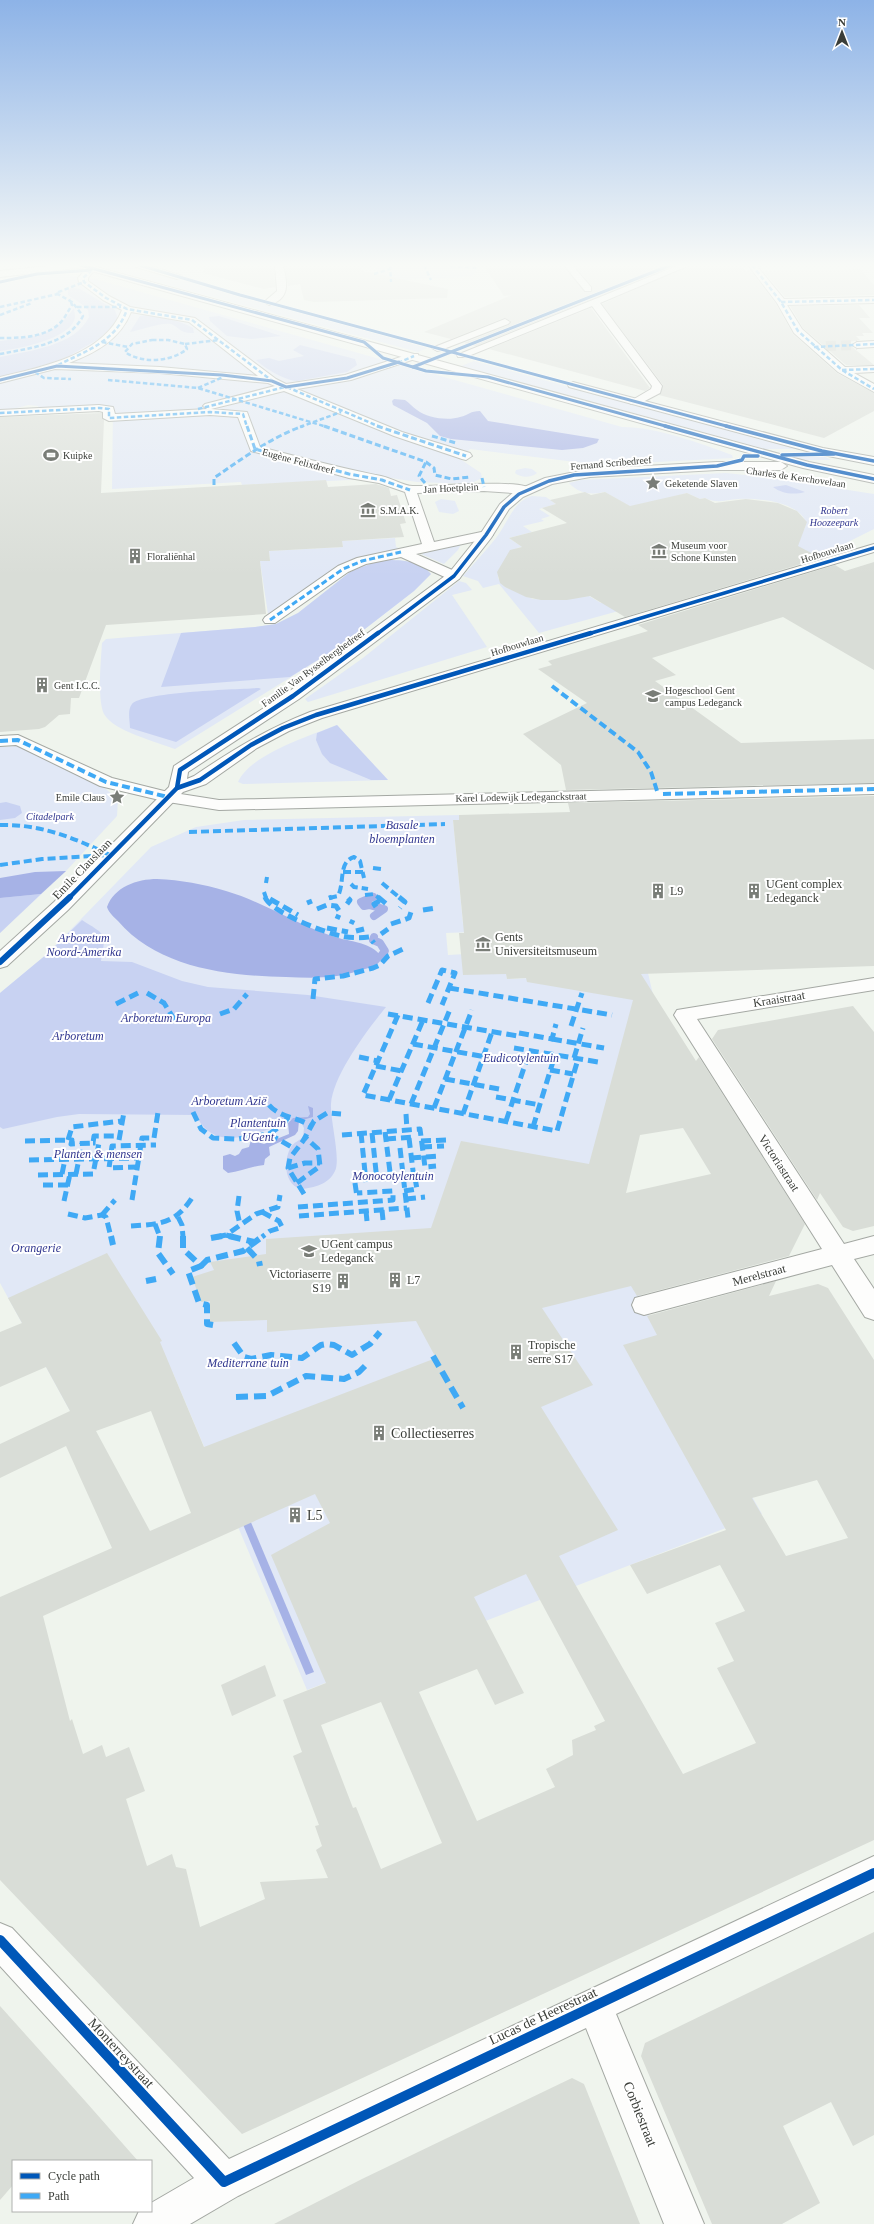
<svg xmlns="http://www.w3.org/2000/svg" width="874" height="2224" viewBox="0 0 874 2224" font-family="'Times New Roman',serif">
<rect width="100%" height="100%" fill="#eff4ed"/>
<g fill="#e1e8f6">
<polygon points="94,265 130,265 427,348 418,352"/>
<polygon points="375,265 472,265 476,272 472,276 463,277 399,280 380,275"/>
<path d="M 59,274 L 91,278 L 622,427 C 657,427 699,443 732,455 L 733,458 L 600,465 L 470,449 L 460,459 L 481,473 L 482,478 L 470,484 L 417,482 L 391,478 L 242,485 L 241,482 L 112,489 L 113,408 L 39,409 L 38,406 L 28,405 L 17,408 L 17,410 L 0,411 L 0,284 L 30,277 Z"/>
<polygon points="474,361 797,449 764,449 461,366"/>
<polygon points="822,455 831,460 804,460 788,456"/>
<path d="M 525,468 L 532,469 L 537,473 C 531,478 521,478 515,473 L 516,470 Z"/>
<path d="M 726,473 L 764,477 L 874,494 L 874,529 L 840,546 L 805,556 L 790,548 L 805,528 L 806,522 C 797,501 758,498 738,499 C 725,500 717,504 705,498 L 700,499 L 687,493 L 632,508 L 605,492 C 592,495 579,494 569,483 L 581,480 Z"/>
<path d="M 532,496 L 546,497 L 556,504 L 539,509 L 550,516 L 541,519 L 544,521 L 523,526 L 532,532 L 509,538 L 522,547 L 517,548 L 498,571 L 498,578 L 505,587 L 533,599 L 558,600 L 589,596 L 601,603 L 607,601 L 622,610 L 539,633 L 499,584 L 483,588 L 478,581 L 463,576 C 474,563 486,551 496,538 C 508,523 512,502 532,496 Z"/>
<polygon points="441,499 455,501 459,511 453,514 439,512 435,502"/>
<polygon points="395,538 396,547 401,549 353,560 335,569 268,614 260,561 270,561 269,551 343,547 342,541"/>
<polygon points="461,544 458,550 444,564 421,554"/>
<path d="M 398,560 L 409,562 L 431,574 L 414,591 L 352,639 L 175,749 C 157,742 113,731 104,714 C 97,699 101,660 102,643 L 106,639 L 255,627 L 276,624 L 298,613 L 350,572 L 365,565 Z"/>
<polygon points="459,581 466,583 472,590 452,595 487,647 308,702 305,699 363,658"/>
<path d="M 337,725 L 388,780 L 243,784 L 238,782 C 251,754 309,736 337,725 Z"/>
<polygon points="17,746 102,786 118,799 117,816 66,871 0,933 0,747"/>
<polygon points="459,815 459,820 453,820 463,924 472,932 446,933 448,955 503,952 507,979 648,973 654,999 620,1150 636,1285 649,1316 762,1514 307,1690 173,1373 70,1411 0,1283 0,993 47,954 151,847 196,827 244,820"/>
</g>
<g fill="#c8d2f2">
<path d="M 74,288 L 80,289 L 115,310 L 118,319 L 109,333 L 69,356 L 51,363 L 0,377 L 0,357 C 29,351 75,346 89,317 L 88,310 L 83,305 L 68,295 L 68,289 Z"/>
<path d="M 74,308 C 74,311 75,315 75,317 C 72,339 17,349 0,351 L 0,341 C 33,337 54,337 74,308 Z"/>
<path d="M 146,315 C 163,317 179,320 193,328 L 194,333 C 180,334 179,327 171,324 C 162,322 140,330 130,332 L 140,316 Z"/>
<polygon points="219,316 281,336 251,339 227,336 210,321 209,317"/>
<path d="M 300,345 L 355,359 L 357,365 L 347,372 L 297,381 C 284,380 266,369 256,360 L 269,358 L 279,361 L 304,356 L 293,350 Z"/>
<path d="M 786,485 L 805,492 C 794,495 782,494 773,487 Z"/>
<path d="M 380,560 C 397,560 420,559 431,574 L 414,591 L 352,639 L 290,677 L 161,687 L 181,633 L 255,627 L 276,624 L 298,613 L 350,572 Z"/>
<path d="M 259,688 L 261,689 L 176,742 L 130,728 C 130,721 127,710 132,704 C 141,692 239,689 259,688 Z"/>
<polygon points="337,725 388,780 371,780 330,763 322,754 316,740 317,733"/>
<polygon points="6,802 20,806 22,813 15,818 0,820 0,803"/>
<polygon points="41,894 1,932 0,933 0,898"/>
<path d="M 82,920 C 107,936 106,932 101,961 L 132,962 L 182,981 L 208,987 L 308,995 L 386,1007 C 368,1029 333,1075 331,1104 C 330,1120 341,1159 335,1171 C 329,1184 314,1188 301,1189 C 284,1185 283,1160 291,1147 C 293,1143 300,1140 303,1137 L 304,1128 L 301,1122 C 298,1121 292,1119 289,1120 C 284,1121 279,1126 275,1127 C 246,1138 212,1149 196,1115 L 79,1114 L 57,1117 L 3,1129 L 0,1127 L 0,993 L 47,954 Z"/>
</g>
<g fill="#a6b2e6">
<path d="M 394,399 L 405,400 C 410,403 412,407 417,410 C 427,418 448,421 460,417 C 469,415 470,411 480,411 L 488,421 L 599,439 L 597,443 L 583,448 L 562,450 L 451,439 L 440,436 L 427,423 L 393,405 L 392,401 Z"/>
<polygon points="66,871 41,894 0,898 0,878 35,872"/>
<path d="M 157,879 C 181,880 203,884 226,891 C 267,903 301,928 342,939 C 356,942 374,944 382,958 C 378,967 367,968 358,971 C 335,979 311,978 286,977 C 228,976 158,968 118,921 C 114,917 109,913 107,907 C 114,887 137,879 157,879 Z"/>
<path d="M 308,1106 L 313,1108 L 313,1117 L 299,1121 L 298,1131 L 295,1135 L 269,1147 L 270,1155 L 265,1159 L 264,1165 C 252,1166 240,1172 228,1173 L 223,1169 L 223,1156 L 230,1154 L 235,1156 L 239,1154 L 242,1149 L 249,1147 L 251,1140 L 264,1144 L 289,1134 L 288,1123 L 293,1118 L 308,1117 L 310,1114 Z"/>
<polygon points="211,1448 250,1520 314,1672 306,1675"/>
</g>
<g fill="none" stroke-linecap="round" stroke-linejoin="round">
<polyline stroke="#a6b2e6" stroke-width="7" points="371,898 374,897"/>
<g stroke="#a6b2e6" stroke-width="8">
<polyline points="373,897 361,902 364,906 369,905 384,909 374,916"/>
<polyline points="374,937 373,940 380,943 385,951 381,956"/>
</g>
</g>
<g fill="#d9ddd7" fill-rule="evenodd">
<polygon points="204,265 274,265 275,287 264,289 203,273"/>
<polygon points="284,265 360,265 362,271 448,289 447,298 314,302 304,300 300,284 288,286"/>
<polygon points="483,265 563,265 585,292 592,292 592,286 574,265 676,265 476,346 464,343 509,325 511,321 504,318 451,339 424,332 512,295 504,296"/>
<polygon points="691,265 741,265 746,271 751,271 776,304 793,334 837,373 874,393 874,411 824,438 659,395 663,385 602,304"/>
<polygon points="860,269 874,285 874,295 785,297 763,271"/>
<polygon points="859,305 870,318 859,318 873,333 862,333 864,336 856,336 860,340 849,342 851,346 874,365 846,365 803,328 790,306"/>
<polygon points="591,308 650,388 645,391 489,349"/>
<polygon points="102,413 104,420 101,493 326,480 328,487 376,484 389,488 391,496 397,495 406,523 400,524 404,537 342,541 343,547 269,551 270,561 260,561 266,614 106,625 79,698 71,698 70,714 59,715 45,727 39,729 0,732 0,417"/>
<polygon points="585,492 591,495 605,492 630,506 687,493 700,499 705,498 715,503 746,499 778,503 797,511 807,522 798,546 821,558 625,617 590,596 567,600 541,600 526,597 505,587 500,583 497,572 510,550 522,547 509,538 567,523 542,508 556,504 550,500"/>
<polygon points="874,562 874,670 783,617 652,658 676,675 655,681 741,743 874,739 874,783 566,790 561,765 523,734 587,703 538,669 552,665 548,661 648,631 638,625 835,565 845,571"/>
<path d="M 874,796 L 874,966 L 641,974 L 696,1061 L 699,1057 L 805,1224 L 789,1256 L 637,1296 L 631,1286 L 542,1308 L 593,1385 L 541,1407 L 618,1530 L 559,1556 L 683,1774 L 756,1743 L 717,1668 L 734,1661 L 715,1623 L 745,1611 L 720,1565 L 647,1594 L 630,1565 L 726,1530 L 623,1345 L 657,1335 L 647,1316 L 776,1281 L 769,1296 L 818,1284 L 828,1288 L 874,1360 L 874,1840 L 242,2134 L 0,1880 L 0,1597 L 112,1548 L 66,1446 L 0,1478 L 0,1444 L 70,1411 L 46,1367 L 0,1387 L 0,1332 L 22,1323 L 8,1298 L 107,1253 L 162,1341 L 160,1342 L 204,1447 L 436,1358 L 416,1321 L 267,1332 L 267,1320 L 210,1322 L 210,1301 L 201,1302 L 192,1277 L 214,1270 L 210,1262 L 266,1254 L 266,1239 L 431,1228 L 461,1141 L 589,1164 L 633,1000 L 527,982 L 526,978 L 507,979 L 506,974 L 463,975 L 459,933 L 464,933 L 453,820 L 459,820 L 459,815 L 570,812 L 568,803 ZM 683,1128 L 711,1174 L 626,1193 L 640,1135 ZM 151,1411 L 191,1513 L 150,1531 L 96,1431 ZM 817,1480 L 848,1538 L 786,1556 L 752,1498 ZM 315,1494 L 330,1523 L 271,1555 L 326,1683 L 283,1700 L 302,1752 L 293,1756 L 319,1825 L 315,1826 L 322,1846 L 316,1850 L 328,1878 L 260,1882 L 265,1899 L 200,1927 L 186,1869 L 176,1867 L 172,1854 L 147,1866 L 126,1799 L 145,1791 L 129,1747 L 106,1757 L 102,1745 L 83,1754 L 72,1719 L 70,1721 L 43,1616 ZM 526,1574 L 605,1721 L 594,1726 L 596,1730 L 572,1740 L 573,1755 L 546,1769 L 555,1787 L 477,1821 L 419,1692 L 477,1669 L 495,1705 L 524,1693 L 474,1597 ZM 381,1702 L 442,1843 L 381,1869 L 356,1807 L 353,1808 L 321,1725 Z"/>
<polygon points="853,1006 874,1032 874,1226 853,1231 843,1227 820,1193 817,1200 712,1039 718,1030"/>
<polygon points="265,1665 276,1696 232,1716 221,1685"/>
<polygon points="874,1932 874,2135 853,2146 831,2102 783,2126 820,2203 782,2224 712,2224 641,2056 645,2043"/>
<polygon points="0,2006 86,2102 138,2161 13,2161 13,2185 0,2200"/>
<polygon points="572,2078 584,2084 640,2224 274,2224 362,2179"/>
</g>
<g fill="none" stroke-linecap="round" stroke-linejoin="round">
<polyline stroke="#cbcfc9" stroke-width="10" stroke-dasharray="10 5" stroke-linecap="butt" points="826,346 857,345"/>
<defs>
<g id="minor">
<polygon points="58,265 82,265 78,268 0,277 0,271"/>
<path d="M 275,265 L 283,265 C 287,282 291,299 269,305 L 264,302 L 277,291 Z"/>
<polygon points="564,265 572,265 591,287 591,291 585,291"/>
<polygon points="679,265 690,265 600,303 662,386 660,393 639,404 631,404 629,402 651,389 652,386 592,306 466,357 458,357 457,355"/>
<polygon points="748,265 756,265 784,299 874,297 874,303 787,305 802,329 845,367 874,366 874,372 854,373 874,384 874,392 838,372 794,333 777,303"/>
<path d="M 96,266 L 100,269 L 92,273 L 88,278 L 88,281 L 109,296 L 130,307 L 195,318 L 276,379 L 286,384 L 345,375 L 410,354 L 418,354 L 418,358 L 351,380 L 297,389 L 402,432 L 470,453 L 472,456 L 466,460 L 462,459 L 394,436 L 284,391 L 211,409 L 247,412 L 260,447 C 300,457 340,468 381,476 C 392,478 403,486 413,486 C 431,487 525,478 533,490 L 527,494 L 484,491 L 417,493 L 434,542 L 486,531 L 493,535 L 486,539 L 416,554 L 459,573 L 461,576 L 459,579 L 449,579 L 401,557 L 366,564 L 348,572 L 275,623 L 265,623 L 263,620 L 265,617 L 338,566 L 357,558 L 422,544 L 405,492 L 379,483 L 349,478 L 251,451 L 238,417 L 210,415 L 109,421 L 103,418 L 103,412 L 99,411 L 0,416 L 0,410 L 99,405 L 113,407 L 115,414 L 207,409 L 203,406 L 205,404 L 275,386 L 268,383 L 160,373 L 55,369 L 0,383 L 0,377 C 42,367 104,355 122,310 L 103,300 L 79,282 L 78,278 L 86,269 ZM 131,312 L 189,322 L 258,376 L 160,367 L 69,363 C 95,353 120,340 131,312 Z"/>
<polygon points="505,319 510,322 508,324 441,350 437,351 432,348"/>
<polygon points="874,341 874,347 857,348 852,345 857,342"/>
<polygon points="18,735 112,778 168,792 219,800 874,784 874,794 219,810 168,802 100,786 16,745 0,746 0,736"/>
<polygon points="874,978 874,990 697,1019 844,1244 874,1236 874,1254 854,1259 874,1289 874,1320 865,1317 832,1265 644,1315 635,1312 632,1305 635,1298 822,1249 674,1015 677,1010"/>
<polygon points="874,1856 874,1891 616,2014 704,2224 664,2224 586,2028 280,2175 238,2196 190,2224 133,2224 139,2211 151,2211 151,2203 194,2178 0,1966 0,1923 12,1928 229,2159"/>
</g>
<g id="major">
<polygon points="76,265 89,265 809,462 874,475 874,483 803,468 77,267"/>
<polygon points="135,265 148,265 182,276 177,279 136,267"/>
<polygon points="573,382 823,448 874,457 874,465 818,454 569,387 568,385"/>
<path d="M 717,462 L 781,462 L 787,466 L 781,470 L 717,470 L 590,477 L 552,484 L 523,497 L 509,509 L 491,538 L 459,579 L 299,699 L 188,772 L 187,779 L 194,776 C 234,749 265,730 310,712 L 874,544 L 874,552 L 322,718 L 289,731 L 257,748 L 206,784 L 183,792 L 68,910 L 7,966 L 0,968 L 0,951 L 54,902 L 169,787 L 174,766 L 287,693 L 449,573 L 481,533 L 500,504 L 515,491 L 545,478 L 590,469 Z"/>
</g>
</defs>
<use href="#minor" stroke="#a4a8a3" stroke-width="2"/>
<use href="#major" stroke="#a4a8a3" stroke-width="2"/>
<use href="#minor" fill="#fdfdfc" fill-rule="evenodd"/>
<use href="#major" fill="#fdfdfc" fill-rule="evenodd"/>
<g stroke="#3fa9f5" stroke-width="2.5" stroke-dasharray="4.5 2.5" stroke-linecap="butt">
<polyline points="390,265 391,282"/>
<polyline points="424,265 431,280"/>
<polyline points="428,265 456,265"/>
<polyline points="752,265 781,302 798,331 842,370 874,389"/>
<polyline points="451,266 478,268"/>
<polyline points="92,270 83,278 84,282 106,298 127,309 192,320 271,380"/>
<polyline points="374,274 390,269"/>
<polyline points="781,302 874,300"/>
<polyline points="0,307 58,294"/>
<polyline points="77,307 121,307"/>
<polyline points="0,315 32,303"/>
<path d="M 0,338 C 19,338 45,338 60,323 C 65,318 68,311 72,305 L 70,299"/>
<path d="M 152,340 L 168,340 L 185,344 L 187,349 C 171,362 142,364 125,352 L 132,344 Z"/>
<polyline points="102,342 128,347"/>
<polyline points="185,344 219,340"/>
<polyline points="814,347 874,344"/>
<path d="M 0,354 C 29,348 68,345 83,316 L 72,302 L 56,293 L 84,282"/>
<polyline points="398,363 414,356"/>
<path d="M 58,365 C 86,351 117,341 127,309"/>
<polyline points="842,370 874,369"/>
<polyline points="35,372 44,378 71,379"/>
<polyline points="108,380 198,388 327,427"/>
<polyline points="287,387 380,427"/>
<polyline points="198,388 223,377"/>
<polyline points="198,409 285,387"/>
<polyline points="0,413 99,408 109,409 109,418 210,412 243,414 247,427"/>
<polyline points="300,427 341,412"/>
</g>
<g stroke="#3fa9f5" stroke-width="3" stroke-dasharray="6 3" stroke-linecap="butt">
<polyline points="247,426 255,449 349,474 382,480 410,490"/>
<polyline points="324,426 426,462 434,468 435,475 452,479 470,477"/>
<polyline points="377,426 466,456"/>
<polyline points="432,436 456,443"/>
<polyline points="482,478 484,487"/>
<polyline points="425,483 419,476 426,462"/>
<path d="M 214,485 L 214,478 C 243,458 270,438 303,426"/>
<polyline points="270,620 343,569 362,561 401,552"/>
</g>
<g stroke="#3fa9f5" stroke-width="4" stroke-dasharray="8 4" stroke-linecap="butt">
<polyline points="552,686 638,752 651,772 658,794"/>
<polyline points="0,741 18,740 106,782 168,797"/>
<polyline points="663,794 874,789"/>
<path d="M 0,825 C 41,824 74,838 110,855"/>
<polyline points="189,832 445,824"/>
<polyline points="0,865 42,859 109,855"/>
<polyline points="373,868 381,869"/>
<polyline points="343,872 364,872"/>
<polyline points="266,883 267,877"/>
<polyline points="382,883 400,898"/>
<polyline points="351,884 354,887 368,889"/>
<polyline points="264,892 266,898"/>
<polyline points="365,895 374,894 379,898"/>
<path d="M 329,898 L 338,896 C 345,882 338,862 354,857 L 360,861 L 364,878"/>
</g>
<g stroke="#3fa9f5" stroke-width="5" stroke-dasharray="10 5" stroke-linecap="butt">
<path d="M 265,897 C 270,912 326,933 341,936 C 350,938 360,938 369,937 L 374,943"/>
<polyline points="378,897 389,906"/>
<polyline points="399,897 405,902 400,908"/>
<polyline points="329,898 332,897"/>
<polyline points="270,899 298,915"/>
<polyline points="307,903 312,901"/>
<polyline points="347,904 350,900 348,898"/>
<polyline points="376,907 374,904 381,900"/>
<polyline points="317,909 327,905 336,906 340,912 337,919"/>
<polyline points="423,910 436,908"/>
<polyline points="351,924 353,920"/>
<polyline points="391,924 409,918 411,912"/>
<polyline points="327,928 348,932"/>
<polyline points="356,931 364,929"/>
<polyline points="381,934 388,929"/>
<polyline points="449,988 612,1015"/>
<polyline points="147,993 164,1003 174,1019 209,1016"/>
<polyline points="313,999 315,979 343,976 373,968 380,965 388,956 407,947"/>
<polyline points="428,1003 442,970 455,973 442,1005"/>
<polyline points="116,1004 138,993"/>
<polyline points="220,1014 234,1009 247,994"/>
<polyline points="388,1014 518,1036"/>
<polyline points="398,1015 363,1095 557,1131 578,1059"/>
<polyline points="571,1026 582,993"/>
<polyline points="519,1033 552,1039 556,1024"/>
<polyline points="552,1039 604,1048"/>
<polyline points="413,1044 509,1061"/>
<polyline points="514,1048 598,1062"/>
<polyline points="359,1057 378,1061"/>
<polyline points="574,1058 583,1028"/>
<polyline points="376,1066 402,1071"/>
<polyline points="550,1070 573,1074"/>
<polyline points="445,1079 499,1089"/>
<polyline points="496,1097 540,1105"/>
<polyline points="389,1100 423,1020"/>
<polyline points="411,1104 451,1007"/>
<path d="M 269,1105 C 280,1118 298,1117 311,1126"/>
<polyline points="434,1108 472,1010"/>
<polyline points="193,1112 201,1129 213,1138 237,1139 269,1134 295,1149"/>
<polyline points="406,1114 407,1130"/>
<polyline points="463,1114 492,1032"/>
<polyline points="506,1121 530,1050"/>
<polyline points="533,1127 555,1055"/>
<polyline points="385,1132 391,1180"/>
<polyline points="361,1133 366,1182"/>
<polyline points="372,1133 377,1181"/>
<polyline points="269,1134 284,1124 288,1117"/>
<polyline points="342,1135 420,1129 425,1167 436,1166"/>
<polyline points="409,1138 414,1179"/>
<polyline points="386,1139 414,1137"/>
<polyline points="68,1140 72,1127 122,1121"/>
<polyline points="119,1140 124,1112"/>
<polyline points="25,1141 72,1140 71,1144 93,1143 94,1136 120,1136"/>
<polyline points="421,1141 446,1140"/>
<polyline points="422,1147 444,1146"/>
<polyline points="400,1148 408,1218"/>
<polyline points="411,1158 440,1156"/>
<polyline points="29,1160 139,1158"/>
<polyline points="138,1167 109,1168 112,1146 156,1145"/>
<polyline points="288,1168 305,1163 320,1163"/>
<polyline points="62,1174 65,1159"/>
<polyline points="76,1174 82,1143"/>
<polyline points="38,1175 93,1174 99,1143 93,1143"/>
<polyline points="297,1183 320,1166 318,1149 306,1138"/>
<polyline points="355,1183 357,1197"/>
<polyline points="43,1185 68,1185"/>
<polyline points="404,1191 417,1189 415,1178"/>
<polyline points="304,1194 288,1168 290,1158 303,1141 314,1121 327,1113 341,1114"/>
<polyline points="239,1196 237,1211 240,1225"/>
<polyline points="406,1199 425,1197"/>
<polyline points="132,1200 142,1138 154,1138 158,1112"/>
<polyline points="64,1201 70,1174"/>
<polyline points="298,1207 393,1200 393,1191 357,1193"/>
<polyline points="382,1210 383,1220"/>
<polyline points="366,1211 367,1221"/>
<polyline points="262,1212 279,1221 282,1227 270,1231 262,1237"/>
<polyline points="68,1214 85,1218 102,1215 106,1217 111,1237"/>
<polyline points="102,1215 115,1200"/>
<polyline points="299,1216 407,1208"/>
<polyline points="178,1217 182,1225 183,1237"/>
<polyline points="155,1224 160,1237"/>
<path d="M 131,1226 C 160,1224 175,1224 192,1198"/>
<polyline points="226,1235 233,1237"/>
<polyline points="217,1237 226,1235 256,1214 278,1207 280,1195"/>
</g>
<g stroke="#3fa9f5" stroke-width="6" stroke-dasharray="12 6" stroke-linecap="butt">
<polyline points="111,1236 113,1245"/>
<polyline points="160,1236 158,1253 173,1274"/>
<polyline points="183,1236 183,1249 201,1266 188,1271 199,1303 207,1305 207,1324 213,1325"/>
<polyline points="229,1236 254,1242"/>
<polyline points="211,1238 222,1236"/>
<polyline points="247,1248 259,1261 260,1266"/>
<polyline points="201,1266 207,1260 243,1251 263,1236"/>
<polyline points="146,1281 156,1279"/>
<polyline points="234,1343 244,1357 251,1359 271,1355 302,1358 321,1345 327,1344 334,1345 352,1355 370,1344 380,1332"/>
<polyline points="433,1356 463,1408"/>
<polyline points="236,1397 267,1396 306,1376 344,1379 359,1372 368,1363"/>
</g>
<defs>
<g id="cycleway-far4">
<polyline points="80,265 364,342 383,358 426,371 488,377 669,427"/>
<polyline points="139,265 240,295 730,427"/>
<polyline points="0,282 37,274 91,270"/>
<polyline points="413,367 671,265"/>
<polyline points="0,380 57,366 222,375 272,381 286,387 347,378 399,362"/>
</g>
<g id="cycleway-far3">
<polyline points="665,426 807,465 874,479"/>
<polyline points="726,426 822,451 874,461"/>
<polyline points="782,455 834,454"/>
<polyline points="377,634 454,576 486,535 504,507 519,494 549,481 574,475 717,466 742,460 744,456 758,456"/>
<polyline points="588,634 874,548"/>
</g>
<g id="cycleway-far2">
<polyline points="177,788 180,770 293,696 378,633"/>
<polyline points="69,898 177,788 200,780 251,745 283,728 316,715 591,633"/>
</g>
<polyline id="cycleway-far1" points="0,962 70,897"/>
<polyline id="cycleway" points="0,1940 224,2182 874,1873"/>
</defs>
<use href="#cycleway-far4" stroke="#fff" stroke-width="4"/>
<use href="#cycleway-far3" stroke="#fff" stroke-width="5"/>
<use href="#cycleway-far2" stroke="#fff" stroke-width="6"/>
<use href="#cycleway-far1" stroke="#fff" stroke-width="8"/>
<use href="#cycleway" stroke="#fff" stroke-width="12"/>
<use href="#cycleway-far4" stroke="#0057b8" stroke-width="3"/>
<use href="#cycleway-far3" stroke="#0057b8" stroke-width="3.5"/>
<use href="#cycleway-far2" stroke="#0057b8" stroke-width="4.5"/>
<use href="#cycleway-far1" stroke="#0057b8" stroke-width="6"/>
<use href="#cycleway" stroke="#0057b8" stroke-width="10"/>
</g>
<linearGradient id="sky" x2="0" y2="1"><stop stop-color="#8db3e7"/><stop offset="0.46" stop-color="#f8faf7"/><stop offset="1" stop-color="#f8faf7" stop-opacity="0"/></linearGradient>
<rect width="874" height="576" fill="url(#sky)"/>
<defs>
<symbol id="stadium-bare" viewBox="-9 -9 18 18"><path d="M0-5a6.5 5 0 1 0 0 10a6.5 5 0 1 0 0-10ZM-3.5-1.8h7v3.6h-7Z" fill="#797d77" stroke="#fff" stroke-width="2.5" paint-order="stroke"/></symbol>
<symbol id="sight-bare" viewBox="-9 -9 18 18"><path d="M0-6L1.8-2.2L6-1.7L2.9 1.2L3.7 5.4L0 3.3L-3.7 5.4L-2.9 1.2L-6-1.7L-1.8-2.2Z" fill="#797d77" stroke="#fff" stroke-width="2.5" paint-order="stroke"/></symbol>
<symbol id="museum-bare" viewBox="-9 -9 18 18"><path d="M0-6L6-3V-2H-6V-3ZM-5-1h2V3h-2ZM-1-1h2V3h-2ZM3-1h2V3H3ZM-6 4H6V6H-6Z" fill="#797d77" stroke="#fff" stroke-width="2.5" paint-order="stroke"/></symbol>
<symbol id="building-bare" viewBox="-9 -9 18 18"><path d="M-4-6H4V6H1V3H-1V6H-4ZM-2.5-4.3h1.7v1.8h-1.7ZM.8-4.3h1.7v1.8H.8ZM-2.5-1h1.7V.8h-1.7ZM.8-1h1.7V.8H.8Z" fill="#797d77" stroke="#fff" stroke-width="2.5" paint-order="stroke"/></symbol>
<symbol id="university-bare" viewBox="-9 -9 18 18"><path d="M0-5L7-2L0 1L-7-2ZM-4 1L0 2.5L4 1V4Q0 6-4 4Z" fill="#797d77" stroke="#fff" stroke-width="2.5" paint-order="stroke"/></symbol>
</defs>
<g fill-rule="evenodd">
<use href="#stadium-bare" x="40" y="444" width="22" height="22"/>
<use href="#sight-bare" x="642" y="472" width="22" height="22"/>
<use href="#museum-bare" x="357" y="499" width="22" height="22"/>
<use href="#museum-bare" x="648" y="540" width="22" height="22"/>
<use href="#building-bare" x="124" y="545" width="22" height="22"/>
<use href="#building-bare" x="31" y="674" width="22" height="22"/>
<use href="#university-bare" x="642" y="685" width="22" height="22"/>
<use href="#sight-bare" x="106" y="786" width="22" height="22"/>
<use href="#building-bare" x="647" y="880" width="22" height="22"/>
<use href="#building-bare" x="743" y="880" width="22" height="22"/>
<use href="#museum-bare" x="472" y="933" width="22" height="22"/>
<use href="#university-bare" x="298" y="1240" width="22" height="22"/>
<use href="#building-bare" x="384" y="1269" width="22" height="22"/>
<use href="#building-bare" x="332" y="1270" width="22" height="22"/>
<use href="#building-bare" x="505" y="1341" width="22" height="22"/>
<use href="#building-bare" x="368" y="1422" width="22" height="22"/>
<use href="#building-bare" x="284" y="1504" width="22" height="22"/>
</g>
<g text-anchor="middle" dominant-baseline="central" stroke-width="4" stroke-linejoin="round" paint-order="stroke">
<g font-size="10" fill="#3a3d38" stroke="#fff" text-anchor="start">
<text x="63" y="455">Kuipke</text>
<text x="665" y="483">Geketende Slaven</text>
<text x="380" y="510">S.M.A.K.</text>
<text x="671" y="545">Museum voor<tspan x="671" dy="12">Schone Kunsten</tspan></text>
<text x="147" y="556">Floraliënhal</text>
<text x="54" y="685">Gent I.C.C.</text>
<text x="665" y="690">Hogeschool Gent<tspan x="665" dy="12">campus Ledeganck</tspan></text>
<text x="105" y="797" text-anchor="end">Emile Claus</text>
</g>
<g font-size="10" fill="#3a3d38" stroke="#fff">
<text transform="translate(298 461) rotate(15)">Eugène Felixdreef</text>
<text transform="translate(611 463) rotate(-5)">Fernand Scribedreef</text>
<text transform="translate(796 477) rotate(8)">Charles de Kerchovelaan</text>
<text transform="translate(451 488) rotate(-3)">Jan Hoetplein</text>
<text transform="translate(827 552) rotate(-17)">Hofbouwlaan</text>
<text transform="translate(517 645) rotate(-17)">Hofbouwlaan</text>
<text transform="translate(313 668) rotate(-36)">Familie Van Rysselberghedreef</text>
<text transform="translate(521 797) rotate(-1)">Karel Lodewijk Ledeganckstraat</text>
</g>
<g font-size="10" font-style="italic" fill="#30368f" stroke="#fff">
<text x="834" y="510">Robert<tspan x="834" dy="12">Hoozeepark</tspan></text>
<text x="50" y="816">Citadelpark</text>
</g>
<g font-size="12" font-style="italic" fill="#30368f" stroke="#fff">
<text x="402" y="825">Basale<tspan x="402" dy="14">bloemplanten</tspan></text>
<text x="84" y="938">Arboretum<tspan x="84" dy="14">Noord-Amerika</tspan></text>
<text x="166" y="1018">Arboretum Europa</text>
<text x="78" y="1036">Arboretum</text>
<text x="521" y="1058">Eudicotylentuin</text>
<text x="229" y="1101">Arboretum Azië</text>
<text x="258" y="1123">Plantentuin<tspan x="258" dy="14">UGent</tspan></text>
<text x="98" y="1154">Planten &amp; mensen</text>
<text x="393" y="1176">Monocotylentuin</text>
<text x="36" y="1248">Orangerie</text>
<text x="248" y="1363">Mediterrane tuin</text>
</g>
<g font-size="12" fill="#3a3d38" stroke="#fff">
<text transform="translate(82 869) rotate(-46)">Emile Clauslaan</text>
<text transform="translate(779 999) rotate(-9)">Kraaistraat</text>
<text transform="translate(779 1163) rotate(57)">Victoriastraat</text>
<text transform="translate(759 1275) rotate(-15)">Merelstraat</text>
</g>
<g font-size="12" fill="#3a3d38" stroke="#fff" text-anchor="start">
<text x="766" y="884">UGent complex<tspan x="766" dy="14">Ledeganck</tspan></text>
<text x="670" y="891">L9</text>
<text x="495" y="937">Gents<tspan x="495" dy="14">Universiteitsmuseum</tspan></text>
<text x="321" y="1244">UGent campus<tspan x="321" dy="14">Ledeganck</tspan></text>
<text x="331" y="1274" text-anchor="end">Victoriaserre<tspan x="331" dy="14">S19</tspan></text>
<text x="407" y="1280">L7</text>
<text x="528" y="1345">Tropische<tspan x="528" dy="14">serre S17</tspan></text>
</g>
<g font-size="14" fill="#3a3d38" stroke="#fff" text-anchor="start">
<text x="391" y="1433">Collectieserres</text>
<text x="307" y="1515">L5</text>
</g>
<g font-size="14" fill="#3a3d38" stroke="#fff">
<text transform="translate(543 2016) rotate(-25)">Lucas de Heerestraat</text>
<text transform="translate(121 2053) rotate(47)">Monterreystraat</text>
<text transform="translate(640 2114) rotate(68)">Corbiestraat</text>
</g>
</g>
<rect x="12" y="2160" width="140" height="52" fill="#ffffff" stroke="#b0b1af"/>
<rect x="20" y="2173" width="20" height="6" fill="#0057b8" stroke="#b0b1af"/>
<text x="48" y="2180" font-size="12" fill="#3a3d38">Cycle path</text>
<rect x="20" y="2193" width="20" height="6" fill="#3fa9f5" stroke="#b0b1af"/>
<text x="48" y="2200" font-size="12" fill="#3a3d38">Path</text>
<g transform="translate(842 32)" stroke="#ffffff" stroke-width="3" paint-order="stroke">
<path d="M0-3L7 15L0 10L-7 15Z" fill="#3a3d38"/>
<text y="-6" font-size="11" font-weight="bold" text-anchor="middle" fill="#3a3d38">N</text>
</g>
</svg>
